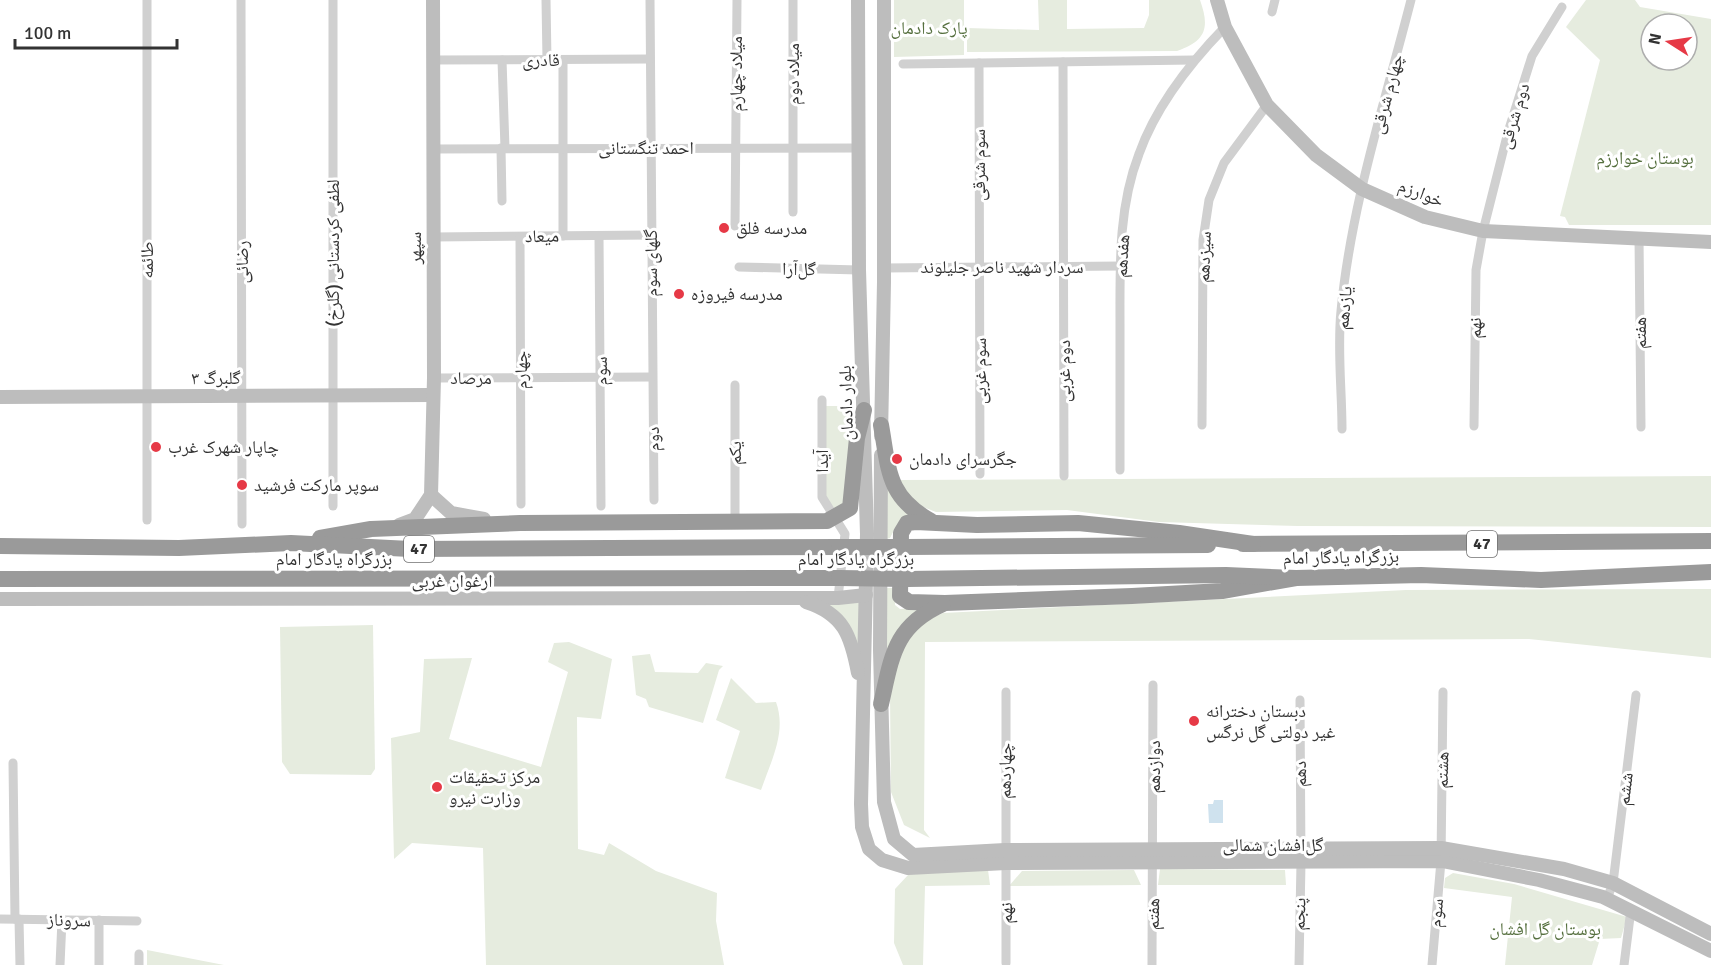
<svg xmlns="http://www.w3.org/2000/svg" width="1711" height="965" viewBox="0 0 1711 965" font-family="Signika,'Noto Naskh Arabic',sans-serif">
<rect width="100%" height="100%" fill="#fff"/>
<g fill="#e6ecdf" fill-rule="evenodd">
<polygon points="894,0 964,0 964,55 894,57"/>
<path d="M 1038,0 L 1067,0 L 1067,29 L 1144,28 L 1149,15 L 1149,0 L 1200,0 C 1210,28 1206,41 1177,51 L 967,52 L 967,28 L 1039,30 Z"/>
<path d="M 1586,0 L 1635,0 L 1640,7 L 1711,19 L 1711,225 L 1569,225 L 1565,217 L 1560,216 L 1600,60 L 1566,27 ZM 1651,24 L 1687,24 L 1687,60 L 1651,60 Z"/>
<polygon points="826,406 850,406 850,459 845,507 834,511 826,498"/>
<polygon points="886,474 913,516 895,528 890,538 886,539"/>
<polygon points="1711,476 1711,527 1298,526 1159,522 1067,510 936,512 908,501 897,485 901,480"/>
<polygon points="886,588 895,588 895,605 900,609 919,608 886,661"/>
<polygon points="1711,589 1711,658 1529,639 925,642 924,830 930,838 904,825 891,792 890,694 903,644 919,624 943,613 1406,590"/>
<polygon points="859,601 859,661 856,645 817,603"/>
<polygon points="373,625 375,769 371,775 290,774 282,762 280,627"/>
<polygon points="569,642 612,659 601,719 577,717 578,849 604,855 609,843 656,871 717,893 716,921 724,965 486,965 483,848 412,843 394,859 391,738 420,732 424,659 472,658 449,739 541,767 568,672 548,662 554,643"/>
<polygon points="650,654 655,672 698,673 706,663 723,666 719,670 703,723 649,707 646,699 636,695 632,656"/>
<path d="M 731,678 L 756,703 L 776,702 C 787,732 771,761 761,790 L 725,778 L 740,731 L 716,720 Z"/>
<polygon points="1160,869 1285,870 1286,885 1158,885"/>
<polygon points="988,870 990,885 925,886 923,965 903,965 894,943 895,889 909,874"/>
<polygon points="1134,870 1141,885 1009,886 1022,871"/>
<polygon points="1453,873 1514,884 1627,917 1621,938 1600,939 1592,965 1505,965 1512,897 1444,888 1445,878"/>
<polygon points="147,950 224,965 147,965"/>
</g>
<polygon fill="#cfe2ee" points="1214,800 1223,800 1223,823 1209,823 1208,804 1213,804"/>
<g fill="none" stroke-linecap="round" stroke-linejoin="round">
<g stroke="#d0d0d0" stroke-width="9">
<polyline points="241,0 242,524"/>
<polyline points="546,0 547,60"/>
<polyline points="650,0 654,500"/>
<polyline points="1272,12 1275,0"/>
<polyline points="433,60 650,59"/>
<polyline points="502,60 505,148"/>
<polyline points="563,60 563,236"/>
<polyline points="1063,62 1064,476"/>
<polyline points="979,63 980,474"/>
<polyline points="903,64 1193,60"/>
<polyline points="501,148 502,201"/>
<polyline points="433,149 858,148"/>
<polyline points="793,212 793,0"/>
<polyline points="735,226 737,0"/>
<polyline points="599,236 601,506"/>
<polyline points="433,237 651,235"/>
<polyline points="520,237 521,504"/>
<polyline points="1639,238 1641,427"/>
<polyline points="739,267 859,270"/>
<polyline points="884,268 1120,266"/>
<polyline points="434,378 652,377"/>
<polyline points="735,385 735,522"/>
<polyline points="822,400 822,497 845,534 838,598"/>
<polyline points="1202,425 1203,240 1209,200 1224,163 1267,105"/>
<polyline points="1474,426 1476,270 1483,231 1508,132 1532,56 1562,7"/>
<path d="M 1342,429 C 1342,390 1337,349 1341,311 C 1351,205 1385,102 1411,0"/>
<path d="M 1120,470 C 1120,421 1120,373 1120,324 C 1120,267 1118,208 1139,154 C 1156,106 1190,63 1225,27"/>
<polyline points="333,506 333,0"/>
<polyline points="147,520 147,0"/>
<polyline points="13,763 15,919"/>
<polyline points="1607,899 1613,883 1636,695"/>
<polyline points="0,919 137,921"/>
<polyline points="19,919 20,965"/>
<polyline points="1006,963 1006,692"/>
<polyline points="60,965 62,920"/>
<polyline points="99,965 99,920"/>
<polyline points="139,965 139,954"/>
<polyline points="1152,965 1153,685"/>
<polyline points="1299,965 1301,863 1300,700"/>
<polyline points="1432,965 1441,861 1443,692"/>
<polyline points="1624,965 1631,909"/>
</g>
<g stroke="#bdbdbd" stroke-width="14">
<polyline points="858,0 859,270 867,534 861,804 862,827 869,849 882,860 908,868 1006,863 1442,861 1539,880 1603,897 1711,951"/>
<polyline points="1217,0 1225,27 1267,105 1316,155 1362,189 1425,217 1483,231 1711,242"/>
<polyline points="0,397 433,395"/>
<polyline points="881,436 884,282 884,0"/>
<polyline points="881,455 880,650 884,802 894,839 913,855 1005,850 1441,848 1564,869 1613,883 1711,934"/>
<polyline points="431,495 451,513 484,519"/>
<polyline points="399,525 415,519 431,495 434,378 433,0"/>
<polyline points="0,599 838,598 866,595"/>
<path d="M 806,602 C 844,614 851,636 858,673"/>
</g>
<g stroke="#9a9a9a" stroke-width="16">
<path d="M 881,425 C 889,470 887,497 931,521"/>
<polyline points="320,538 371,529 520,523 827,521 850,508 857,438 864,410"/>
<polyline points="1243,544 1711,541"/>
<polyline points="1253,544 1179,533 1078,523 977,525 916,522 907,523 901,533 900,596 909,602 945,603 1132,596 1222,591 1296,578"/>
<polyline points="0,546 179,548 291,543 410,549 839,547"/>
<polyline points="906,547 1208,545"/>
<polyline points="0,579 839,578"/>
<polyline points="907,579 1226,575 1296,578 1421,575 1541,580 1711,572"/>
<path d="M 881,704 C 892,656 894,626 943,604"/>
</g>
<g stroke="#9a9a9a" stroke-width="16">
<polyline points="839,547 906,547"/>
<polyline points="839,578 907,579"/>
</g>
</g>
<g fill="#e63946" stroke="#fff" stroke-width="2">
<circle cx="724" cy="228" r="6"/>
<circle cx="679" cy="294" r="6"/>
<circle cx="156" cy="447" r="6"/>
<circle cx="897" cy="459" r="6"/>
<circle cx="242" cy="485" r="6"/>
<circle cx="1194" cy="721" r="6"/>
<circle cx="437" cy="787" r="6"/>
</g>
<g text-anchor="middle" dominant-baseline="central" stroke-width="6" stroke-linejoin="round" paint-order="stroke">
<g fill="#fff" stroke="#707070" stroke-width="1.5">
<rect x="1467" y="531" width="30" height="26" rx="4.5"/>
<rect x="404" y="536" width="30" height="26" rx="4.5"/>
</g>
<g font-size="16" font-weight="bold" fill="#333">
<text x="1482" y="544">47</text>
<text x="419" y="549">47</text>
</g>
<g font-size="18" fill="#56703f" stroke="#fff">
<text x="929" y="28">پارک دادمان</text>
<text x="1645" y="158">بوستان خوارزم</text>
<text x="1545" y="929">بوستان گل افشان</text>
</g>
<g font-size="18" fill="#333" stroke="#fff">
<text x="541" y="60">قادری</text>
<text transform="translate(736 74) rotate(-90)">میلاد چهارم</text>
<text transform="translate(793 74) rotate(-90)">میلاد دوم</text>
<text transform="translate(1387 94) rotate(-75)">چهارم شرقی</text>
<text transform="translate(1514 116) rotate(-73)">دوم شرقی</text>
<text x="646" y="148">احمد تنگستانی</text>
<text transform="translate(979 165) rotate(-90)">سوم شرقی</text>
<text transform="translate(1421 193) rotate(21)">خوارزم</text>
<text transform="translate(542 236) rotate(-1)">میعاد</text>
<text transform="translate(415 248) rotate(-90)">سپهر</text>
<text transform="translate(333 253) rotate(-90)">لطفی کردستانی (گلرخ)</text>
<text transform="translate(1122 256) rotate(-87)">هفدهم</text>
<text transform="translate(1204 257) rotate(-88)">سیزدهم</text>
<text transform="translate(147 260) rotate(-90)">طائمه</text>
<text transform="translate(242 262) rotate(-90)">رضائی</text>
<text transform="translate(651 263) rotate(-90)">گلهای سوم</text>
<text x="1002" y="267">سردار شهید ناصر جلیلوند</text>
<text transform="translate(799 269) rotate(1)">گل‌آرا</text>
<text transform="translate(1344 308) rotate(-85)">یازدهم</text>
<text transform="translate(1475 328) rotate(-89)">نهم</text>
<text transform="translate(1640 333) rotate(-91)">هفتم</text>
<text transform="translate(521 370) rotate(-90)">چهارم</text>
<text transform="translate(601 371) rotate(-91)">سوم</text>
<text transform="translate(980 371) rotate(-90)">سوم غربی</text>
<text transform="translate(1064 371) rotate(-90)">دوم غربی</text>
<text x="216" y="378">گلبرگ ۳</text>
<text x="471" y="378">مرصاد</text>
<text transform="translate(846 403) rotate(-92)">بلوار دادمان</text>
<text transform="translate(653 439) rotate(-91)">دوم</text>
<text transform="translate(735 453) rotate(-90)">یکم</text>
<text transform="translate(822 461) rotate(-90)">آیدا</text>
<text transform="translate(1341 557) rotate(-1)">بزرگراه یادگار امام</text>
<text x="334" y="559">بزرگراه یادگار امام</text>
<text x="856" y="559">بزرگراه یادگار امام</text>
<text x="452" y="581">ارغوان غربی</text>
<text transform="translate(1154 767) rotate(-90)">دوازدهم</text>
<text transform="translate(1442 770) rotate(-89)">هشتم</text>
<text transform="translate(1005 771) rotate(-89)">چهاردهم</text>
<text transform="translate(1300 774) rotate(-91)">دهم</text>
<text transform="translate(1625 789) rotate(-83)">ششم</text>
<text x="1273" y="845">گل‌افشان شمالی</text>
<text transform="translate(1006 913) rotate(-90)">نهم</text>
<text transform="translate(1436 913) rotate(-85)">سوم</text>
<text transform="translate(1153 914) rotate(-89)">هفتم</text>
<text transform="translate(1299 914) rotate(-88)">پنجم</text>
<text transform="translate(69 920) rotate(1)">سروناز</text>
</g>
<g font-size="18" fill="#333" stroke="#fff" text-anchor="start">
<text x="736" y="228">مدرسه فلق</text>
<text x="691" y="294">مدرسه فیروزه</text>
<text x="168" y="447">چاپار شهرک غرب</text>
<text x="909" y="459">جگرسرای دادمان</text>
<text x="254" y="485">سوپر مارکت فرشید</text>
<text x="1206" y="711">دبستان دخترانه<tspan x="1206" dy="21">غیر دولتی گل نرگس</tspan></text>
<text x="449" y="777">مرکز تحقیقات<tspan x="449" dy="21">وزارت نیرو</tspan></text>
</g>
</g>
<g transform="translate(1669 42) rotate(282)"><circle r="28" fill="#ffffff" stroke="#adadad" stroke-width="1.5"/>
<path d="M0-4.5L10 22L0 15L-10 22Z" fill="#e63946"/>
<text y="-9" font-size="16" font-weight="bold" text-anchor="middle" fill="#333333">N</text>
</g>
<path d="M15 39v9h162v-9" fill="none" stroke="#333333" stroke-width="3"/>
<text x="24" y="39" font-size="18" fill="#333333" stroke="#ffffff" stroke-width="4.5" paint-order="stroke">100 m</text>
</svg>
